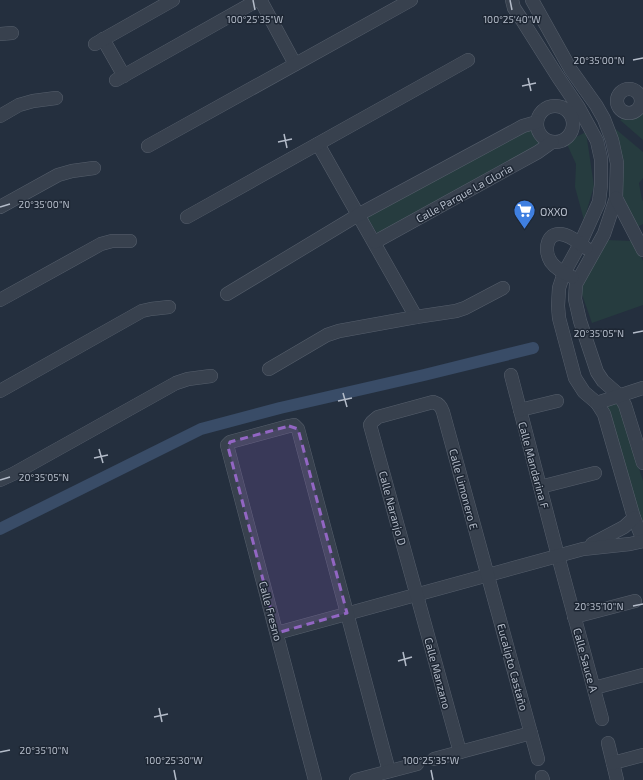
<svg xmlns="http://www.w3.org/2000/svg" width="643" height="780" viewBox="0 0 643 780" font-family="'Exo 2',sans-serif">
<rect width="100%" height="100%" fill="#242f3e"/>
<g fill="#263c3f">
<polygon points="643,110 643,140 620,120"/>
<polygon points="533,126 537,135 545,143 379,236 366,216"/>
<polygon points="612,126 643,152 643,178 639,183 642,200 643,201 643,224 637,227 621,196"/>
<polygon points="586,132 594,186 584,220 575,187 576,164 566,142"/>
<polygon points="607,240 634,241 643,261 643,305 592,323 580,289"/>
<polygon points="617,400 643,481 643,520 640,521 603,405"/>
</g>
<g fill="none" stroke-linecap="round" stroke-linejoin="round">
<polyline stroke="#394c67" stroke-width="12" points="0,529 201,429 280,408 424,375 533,348"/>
<defs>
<g id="minor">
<polyline points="512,0 514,8 522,20 558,77 579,108 597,141 601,159 601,185 599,202 580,244 564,273 559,288 558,306 559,318 575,378 584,392 597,403 604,414 634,518 643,540"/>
<polyline points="532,0 571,70 596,105 604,119 612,140 617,163 616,198 604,234 576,284 575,299 580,321 597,372 603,381 619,395 625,405 643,463"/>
<polyline points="261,1 295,64"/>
<polyline points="0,34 12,33"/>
<polyline points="103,39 124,76"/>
<polyline points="95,44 173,0"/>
<polyline points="116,80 251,4"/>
<circle cx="629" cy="101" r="12"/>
<circle cx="555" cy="124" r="18"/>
<polyline points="0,116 19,105 33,101 56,98"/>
<polyline points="318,144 416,317"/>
<polyline points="148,146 411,0"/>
<polyline points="616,198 643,250"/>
<polyline points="0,207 58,175 72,171 94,168"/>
<polyline points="187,217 468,60"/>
<polyline points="375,242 538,152 552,142"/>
<path d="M 572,277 C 564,273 556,269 551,262 C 543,250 547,229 565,235 C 571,237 581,244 586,248"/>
<polyline points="227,294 358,215 523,126 537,122"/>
<polyline points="0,300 101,244 112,241 130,241"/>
<polyline points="269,369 327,335 339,331 416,317 456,311 465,308 503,288"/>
<polyline points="511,375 558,556 602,719"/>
<polyline points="0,391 142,311 151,309 169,307"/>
<polyline points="597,403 643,388"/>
<polyline points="520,410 557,401"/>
<polyline points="0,480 13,474 176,383 188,379 211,376"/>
<polyline points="540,487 595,473"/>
<polyline points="592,544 624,527 634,518"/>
<polyline points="574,617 635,601"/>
<polyline points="277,633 583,549 630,544 643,541"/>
<polyline points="594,688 643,675"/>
<polyline points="608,743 617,780"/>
<path d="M 460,752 L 370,425 L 372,422 L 378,417 L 433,402 C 439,404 441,406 443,412 L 538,759"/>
<polyline points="434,759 531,733"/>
<polyline points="613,763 643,755"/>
<polyline points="542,777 543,780"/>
<polyline points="315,780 227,445 230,442 289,426 294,425 298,429 389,771"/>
<polyline points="356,780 417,764"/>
</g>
</defs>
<use href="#minor" stroke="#565f6c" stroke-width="14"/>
<use href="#minor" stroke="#38414e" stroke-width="13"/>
</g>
<path fill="#9266c3" fill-opacity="0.2" stroke="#9266c3" stroke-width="3" stroke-dasharray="8 5" stroke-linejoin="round" d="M 289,426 L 298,429 L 347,613 L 277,633 L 228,447 L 230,442 Z"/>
<path fill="none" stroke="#b4bcc9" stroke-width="1.5" d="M 253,0 L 255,10M 510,0 L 512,10M 633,60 L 643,58M 528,78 L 531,91M 522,86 L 536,83M 284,134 L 287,148M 278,142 L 292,139M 0,207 L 10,204M 633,333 L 643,331M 343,393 L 347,407M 338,401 L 352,398M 99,449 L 103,463M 94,458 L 108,455M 0,480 L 10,477M 633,606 L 643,604M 403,652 L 406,666M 398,661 L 412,657M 159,708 L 162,722M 154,717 L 168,714M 0,752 L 10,750M 174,770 L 176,780M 431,770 L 433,780"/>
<defs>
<symbol id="supermarket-pin" viewBox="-11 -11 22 30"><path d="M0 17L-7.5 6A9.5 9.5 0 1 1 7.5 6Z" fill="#3f7fe0" stroke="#1d2633"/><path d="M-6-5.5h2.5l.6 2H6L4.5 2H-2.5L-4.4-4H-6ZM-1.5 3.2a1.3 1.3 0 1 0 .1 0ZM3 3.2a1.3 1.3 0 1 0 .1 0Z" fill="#fff"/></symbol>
</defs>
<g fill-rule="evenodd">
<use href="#supermarket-pin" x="512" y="198" width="25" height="34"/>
</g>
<g text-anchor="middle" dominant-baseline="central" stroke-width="3" stroke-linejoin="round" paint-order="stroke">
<g font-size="11" fill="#b4bcc9" stroke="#1d2633">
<text transform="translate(464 193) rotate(-29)">Calle Parque La Gloria</text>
<text transform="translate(534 465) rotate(75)">Calle Mandarina F</text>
<text transform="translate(464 489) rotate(75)">Calle Limonero E</text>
<text transform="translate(393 508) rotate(75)">Calle Naranjo D</text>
<text transform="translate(271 611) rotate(75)">Calle Fresno</text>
<text transform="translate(586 660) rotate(75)">Calle Sauce A</text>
<text transform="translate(513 667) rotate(75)">Eucalipto Castaño</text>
<text transform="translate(438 673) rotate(75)">Calle Manzano</text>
</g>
<g font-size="11" fill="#b4bcc9" stroke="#1d2633" text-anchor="start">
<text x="540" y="211">OXXO</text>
</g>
</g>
<g font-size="10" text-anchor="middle" fill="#b4bcc9" stroke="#1d2633" stroke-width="3" stroke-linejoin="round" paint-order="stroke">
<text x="255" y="23">100°25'35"W</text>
<text x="512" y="23">100°25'40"W</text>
<text x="599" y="64">20°35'00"N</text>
<text x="44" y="208">20°35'00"N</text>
<text x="599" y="337">20°35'05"N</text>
<text x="44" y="481">20°35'05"N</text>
<text x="599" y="610">20°35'10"N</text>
<text x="44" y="754">20°35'10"N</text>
<text x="174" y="764">100°25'30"W</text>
<text x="431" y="764">100°25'35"W</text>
</g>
</svg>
